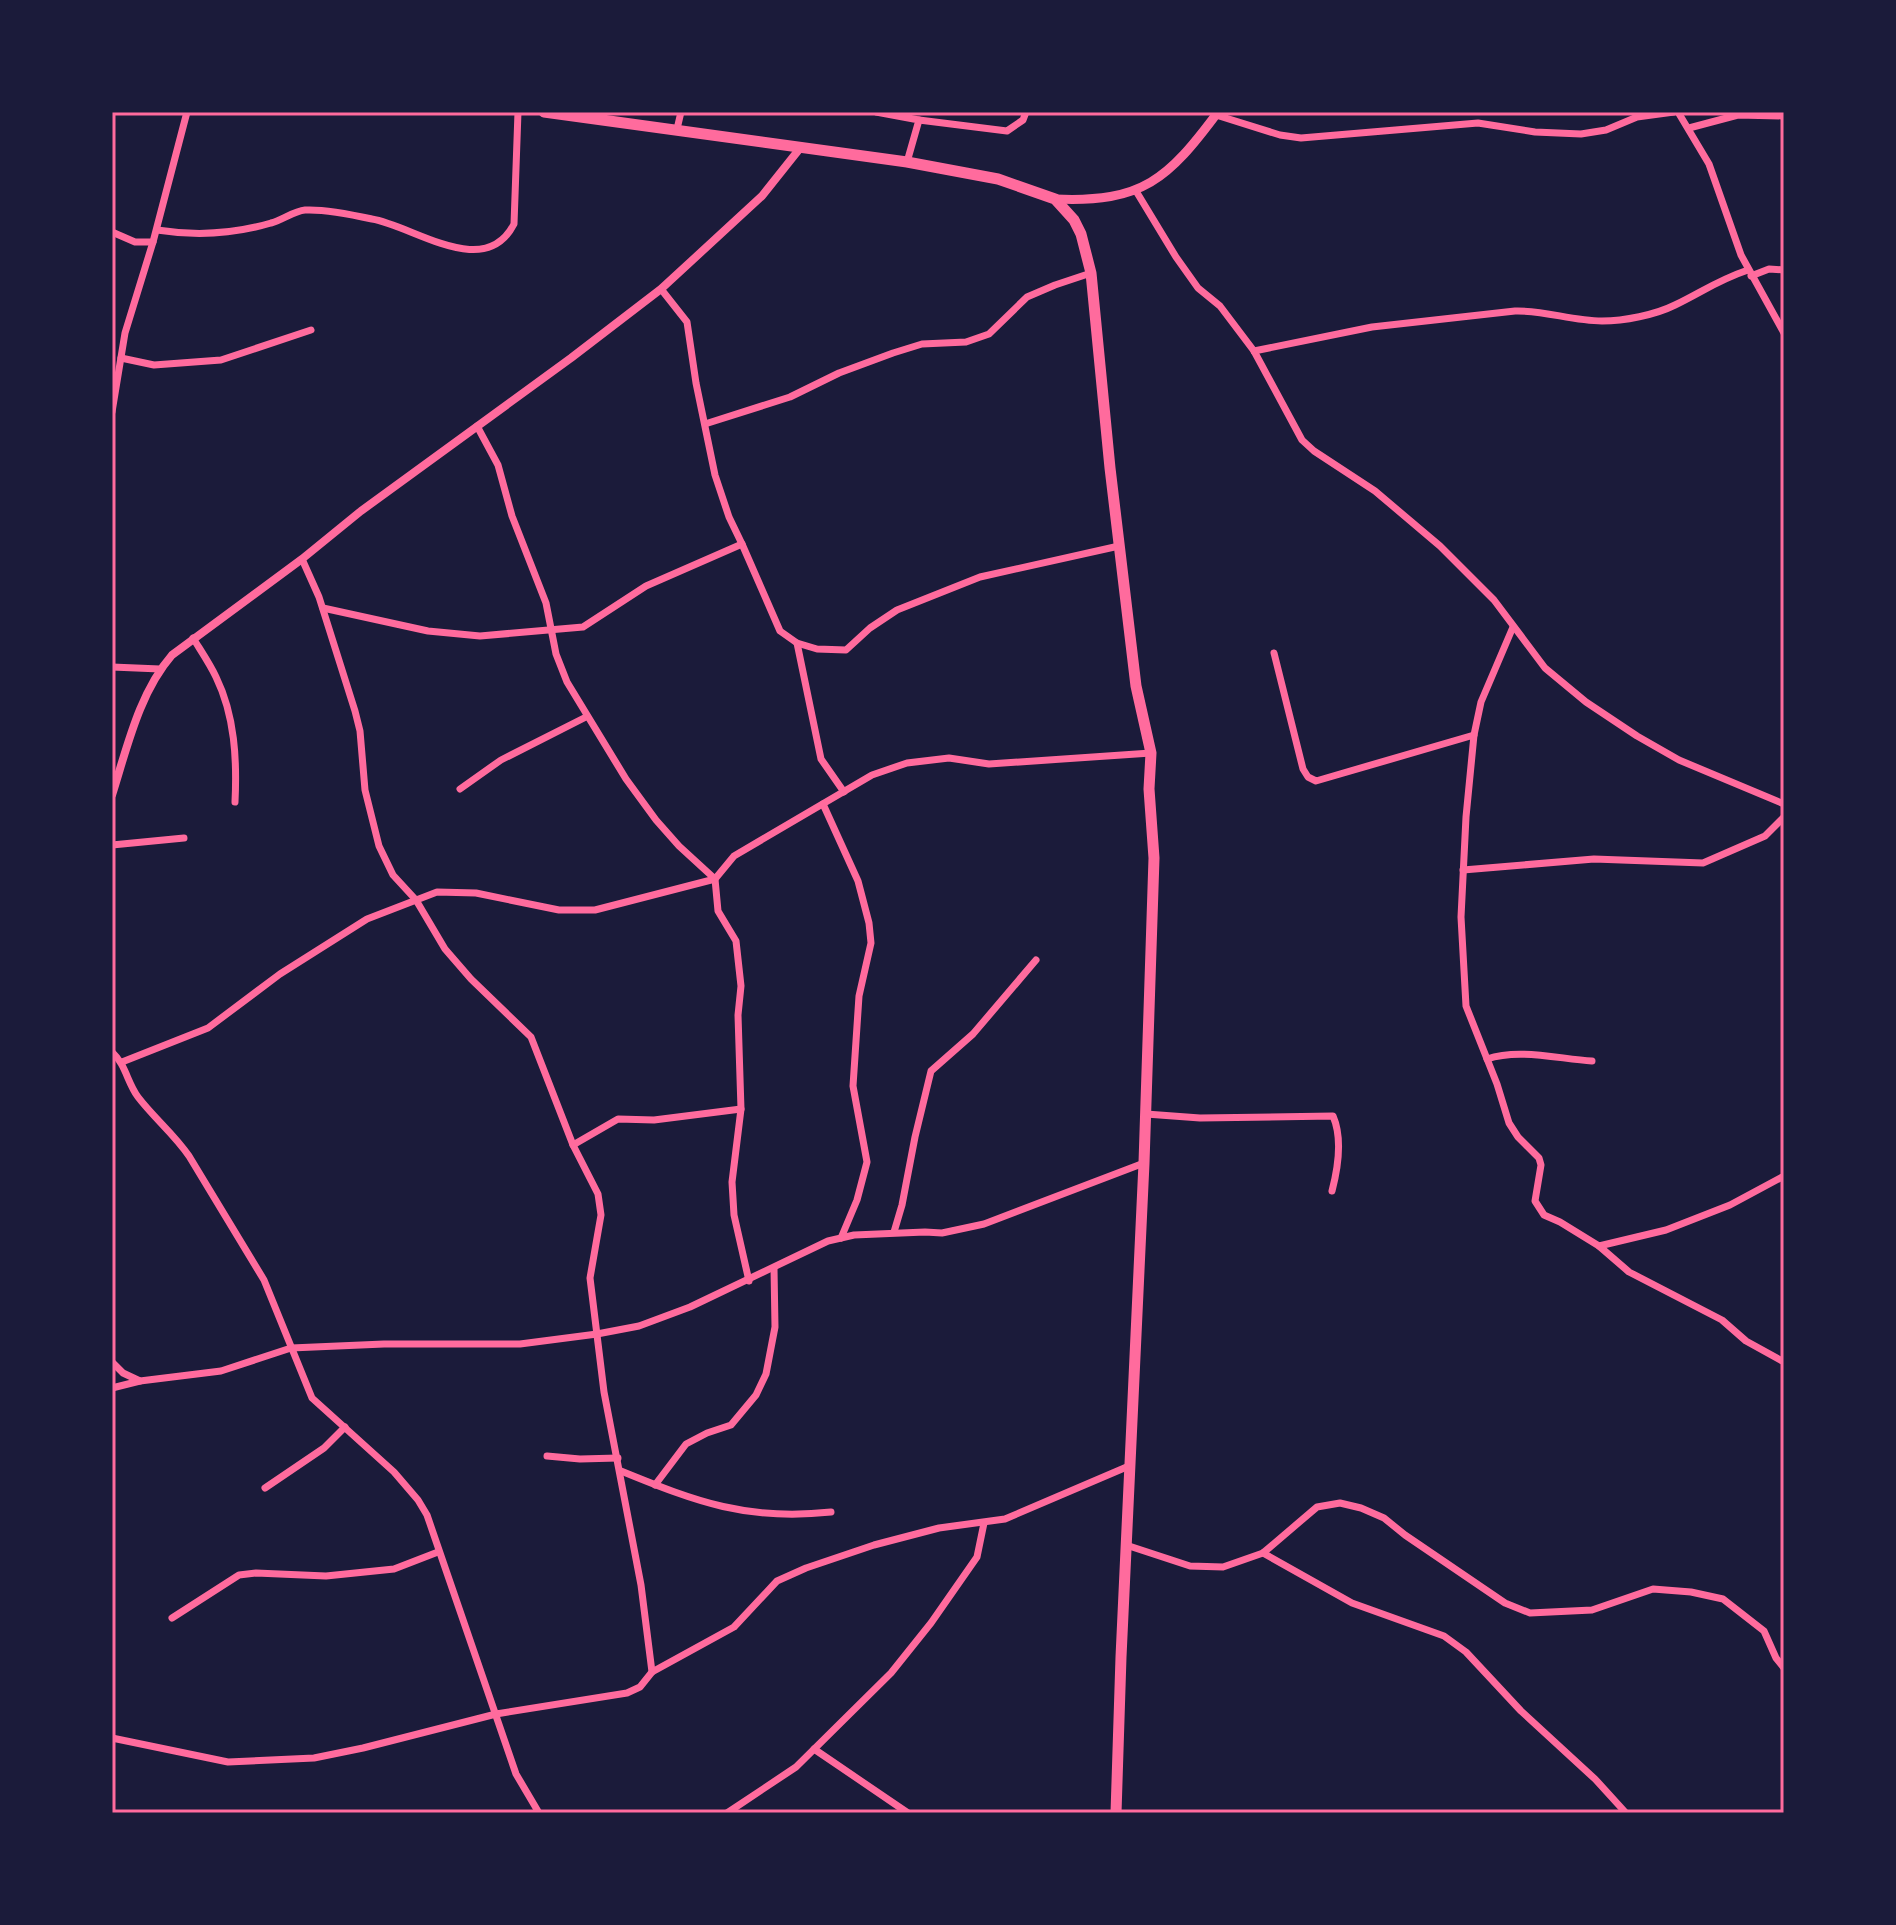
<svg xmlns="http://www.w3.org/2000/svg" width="1896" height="1925" viewBox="0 0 1896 1925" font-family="'Titillium Web',sans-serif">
<rect width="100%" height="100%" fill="#1b1b3a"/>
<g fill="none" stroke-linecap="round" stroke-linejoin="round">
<g stroke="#ff6b9d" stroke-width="7">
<polyline points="876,112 919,120 907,162"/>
<polyline points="1678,112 1709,164 1741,255 1784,333"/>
<polyline points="1216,115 1280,135 1301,138 1478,123 1535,132 1581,134 1606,130 1637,117 1674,112"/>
<polyline points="919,120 1007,131 1023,120 1026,112"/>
<polyline points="1689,128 1738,115 1784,116"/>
<polyline points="677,129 681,112"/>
<polyline points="1136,191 1176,257 1198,288 1220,306 1254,351 1302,440 1314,451 1375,491 1440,546 1494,600 1545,668 1586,702 1637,736 1679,760 1784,804"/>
<path d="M 157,230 C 195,236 234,234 271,223 C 282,220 294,211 305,210 C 323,209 354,215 372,219 C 414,226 485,281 514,224 L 518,112"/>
<polyline points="112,232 135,242 153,242 187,112"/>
<polyline points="1751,276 1769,269 1784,270"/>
<polyline points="661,289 687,322 696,383 715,475 729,517 742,544"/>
<path d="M 1254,351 L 1372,327 L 1515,311 C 1544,310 1572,321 1602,321 C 1624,321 1655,315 1675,305 C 1702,292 1718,280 1748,270"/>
<polyline points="121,358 154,365 221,360 311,330"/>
<polyline points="112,412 125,333 153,242"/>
<polyline points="705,424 790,397 839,373 893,353 922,344 966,342 989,334 1027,297 1055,285 1091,273"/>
<polyline points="477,426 498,465 512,516 546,603 556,654 567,682 626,779 656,820 679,846 715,879 718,911 736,941 741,986 738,1015 741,1109 732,1182 734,1215 749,1281"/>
<polyline points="323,608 428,631 480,636 583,627 646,586 742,544 780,631 797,643 821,759 844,792"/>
<polyline points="1513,627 1481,702 1474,735 1466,817 1461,917 1466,1006 1497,1084 1509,1123 1518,1137 1539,1158 1541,1165 1535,1201 1544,1215 1560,1222 1599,1246 1629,1272 1722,1320 1746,1341 1784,1362"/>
<path d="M 193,638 C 201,651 210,664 216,677 C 235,716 237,760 235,802"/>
<polyline points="797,643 817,649 846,650 870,628 897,610 980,577 1119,546"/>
<polyline points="1274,653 1303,769 1308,777 1316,781 1474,735"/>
<polyline points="112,667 160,669"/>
<polyline points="460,789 501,760 586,717"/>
<polyline points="823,804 858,881 869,923 871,943 859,996 853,1086 867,1162 857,1200 841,1238"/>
<polyline points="112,845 184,838"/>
<polyline points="1463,870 1594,859 1703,863 1765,836 1784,817"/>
<path d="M 112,1052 C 126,1065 127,1082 138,1097 C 154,1118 174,1134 189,1156 L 264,1280 L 312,1398 L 394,1472 L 418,1500 L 427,1515 L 516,1774 L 539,1813"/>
<path d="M 1487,1059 C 1519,1048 1559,1059 1592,1061"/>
<polyline points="122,1062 208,1028 280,974 367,919 437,892 476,893 559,910 595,910 715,879 734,856 872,775 907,763 949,758 989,764 1151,753"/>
<path d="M 1146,1114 L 1200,1118 L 1333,1116 C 1343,1139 1338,1168 1332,1191"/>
<polyline points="573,1145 618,1119 654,1120 741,1109"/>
<polyline points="894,1232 902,1205 915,1137 931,1071 973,1034 1036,960"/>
<polyline points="1599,1246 1666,1230 1730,1205 1784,1176"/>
<polyline points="112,1362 123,1373 140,1381 221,1371 291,1348 384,1344 520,1344 597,1334 639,1326 690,1307 828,1241 854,1235 925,1232 942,1233 984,1224 1144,1163"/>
<polyline points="112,1388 140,1381"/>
<polyline points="547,1456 580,1459 618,1458"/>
<path d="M 621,1471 C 697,1502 747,1521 831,1512"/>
<polyline points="655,1485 686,1444 707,1433 731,1425 756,1395 766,1374 775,1327 774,1268"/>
<polyline points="265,1488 324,1448 345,1427"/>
<polyline points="1126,1545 1190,1566 1223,1567 1263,1553 1317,1507 1340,1503 1361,1508 1384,1518 1405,1535 1505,1603 1530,1613 1592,1610 1653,1589 1691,1592 1723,1599 1764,1631 1776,1658 1784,1668"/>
<polyline points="1263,1553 1352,1603 1444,1636 1466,1652 1521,1711 1595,1779 1626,1813"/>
<polyline points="172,1618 239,1575 256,1573 326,1576 394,1569 438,1552"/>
<polyline points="652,1672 734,1627 777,1581 806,1568 874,1545 939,1528 1005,1519 1129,1466"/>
<polyline points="112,1738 228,1762 314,1758 363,1748 496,1714 627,1693 640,1687 652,1672 641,1585 604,1392 590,1278 601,1215 598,1194 573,1145 531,1037 471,979 445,949 416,900 393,875 379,846 365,790 360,731 355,711 319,597 302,559"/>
<polyline points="814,1749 908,1813"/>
<polyline points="727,1813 796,1767 891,1673 931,1623 977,1557 984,1523"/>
</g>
<path stroke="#ff6b9d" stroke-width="8" d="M 112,795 C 127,748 139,693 172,655 L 302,559 L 361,511 L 571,358 L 661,289 L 762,196 L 801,147"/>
<path stroke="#ff6b9d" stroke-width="9" d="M 1055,199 C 1143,203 1168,179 1218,112"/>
<polyline stroke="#ff6b9d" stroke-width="11" points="544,112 907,162 998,179 1055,199 1074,220 1081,234 1091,273 1110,468 1136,686 1151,753 1149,789 1154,858 1144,1163 1121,1657 1116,1813"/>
</g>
<rect width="1896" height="1925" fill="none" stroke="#1b1b3a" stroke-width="228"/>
<rect x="114" y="114" width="1668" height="1697" fill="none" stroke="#ff6b9d" stroke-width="3"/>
</svg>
